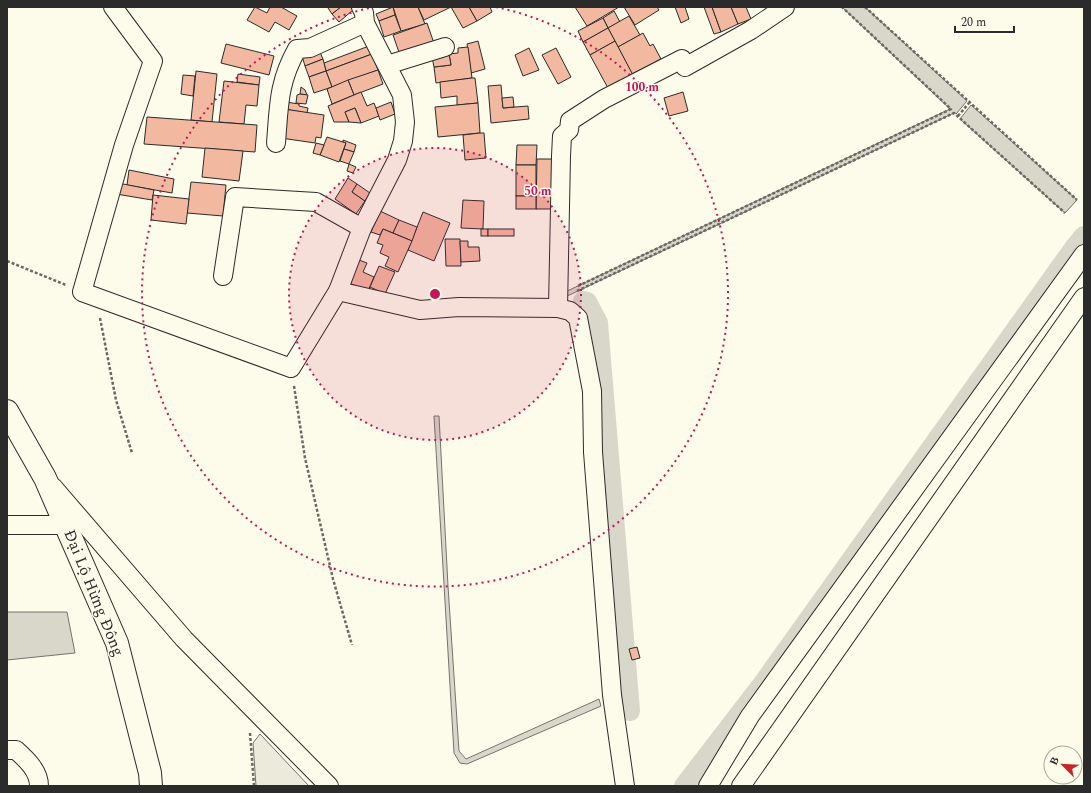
<svg xmlns="http://www.w3.org/2000/svg" width="1091" height="793" viewBox="0 0 1091 793" font-family="Spectral,serif">
<rect width="100%" height="100%" fill="#fdfbea"/>
<polygon fill="#eceadb" stroke="#74746e" points="260,734 292,768 309,786 256,786 253,743"/>
<g fill="#d8d7c9" stroke="#74746e">
<polygon points="842,7 865,7 967,101 956,114 954,113 561,299 561,294 950,109"/>
<polygon points="971,105 1077,200 1065,213 960,119"/>
<polygon points="434,416 439,416 448,586 459,751 466,759 599,699 601,706 467,764 460,763 454,753"/>
<polygon points="7,612 67,612 75,653 7,660"/>
</g>
<g fill="none" stroke-linecap="round" stroke-linejoin="round">
<g stroke="#d8d7c9" stroke-width="20">
<polyline points="583,301 587,302 598,323 630,711"/>
<polyline points="684,786 764,682 1074,248 1084,236"/>
</g>
</g>
<g fill="#f2b8a0" stroke="#2b2b2b">
<polygon points="255,7 267,13 270,7 281,7 297,16 289,30 275,22 269,32 247,20"/>
<polygon points="330,7 341,7 332,14 328,8"/>
<polygon points="341,7 350,7 353,10 339,22 332,14"/>
<polygon points="393,7 418,7 425,24 401,31"/>
<polygon points="393,7 395,15 379,21 376,14"/>
<polygon points="418,7 451,7 424,20"/>
<polygon points="451,7 469,7 477,21 463,28"/>
<polygon points="469,7 490,7 492,12 477,21"/>
<polygon points="575,7 619,7 587,26"/>
<polygon points="624,7 657,7 659,10 635,25"/>
<polygon points="675,7 685,7 689,19 681,23"/>
<polygon points="704,7 712,7 721,32 714,34"/>
<polygon points="712,7 731,7 738,24 721,32"/>
<polygon points="731,7 746,7 751,19 738,24"/>
<polygon points="614,11 620,22 608,28 603,18"/>
<polygon points="395,15 401,31 384,37 379,21"/>
<polygon points="629,16 640,35 618,47 608,28"/>
<polygon points="603,18 608,28 583,42 578,31"/>
<polygon points="427,23 436,49 402,61 393,35"/>
<polygon points="608,28 615,41 590,55 583,42"/>
<polygon points="643,33 650,46 653,44 661,59 632,74 618,47"/>
<polygon points="478,41 485,69 471,73 467,44"/>
<polygon points="615,41 634,77 609,90 590,55"/>
<polygon points="226,44 274,56 269,75 221,63"/>
<polygon points="369,46 372,54 326,71 324,63"/>
<polygon points="468,47 472,78 436,83 434,67 451,65 449,54 458,53 458,48"/>
<polygon points="529,48 539,70 523,76 515,55"/>
<polygon points="556,48 571,77 558,84 542,55"/>
<polygon points="319,50 323,59 305,66 302,56"/>
<polygon points="372,54 378,70 332,87 326,71"/>
<polygon points="449,54 451,65 434,67 432,57"/>
<polygon points="323,59 326,71 309,77 305,66"/>
<polygon points="378,70 383,84 354,95 348,80"/>
<polygon points="196,71 217,74 212,122 191,120"/>
<polygon points="326,71 332,87 314,93 309,77"/>
<polygon points="238,74 260,77 259,85 237,82"/>
<polygon points="183,75 195,76 193,96 181,94"/>
<polygon points="472,78 475,78 478,103 457,105 457,96 441,98 440,82"/>
<polygon points="348,80 354,95 332,104 327,89"/>
<polygon points="224,81 259,85 257,106 246,105 244,124 219,122"/>
<polygon points="501,85 503,108 528,106 529,119 491,123 488,86"/>
<polygon points="301,87 305,90 307,95 300,94"/>
<polygon points="361,92 367,106 374,103 379,116 361,123 355,108 345,112 349,122 334,122 328,106"/>
<polygon points="683,92 688,111 669,116 664,98"/>
<polygon points="300,94 308,95 306,104 296,103 297,95"/>
<polygon points="513,97 514,107 503,108 502,98"/>
<polygon points="286,102 299,104 299,106 308,108 307,113 284,109"/>
<polygon points="391,102 395,114 380,120 376,108"/>
<polygon points="478,103 480,133 438,137 435,107"/>
<polygon points="355,108 361,123 349,122 345,112"/>
<polygon points="284,109 324,115 321,138 316,137 315,143 281,138"/>
<polygon points="147,117 257,125 255,152 144,144"/>
<polygon points="480,133 484,133 486,158 465,160 463,135"/>
<polygon points="327,137 346,143 339,162 320,155"/>
<polygon points="343,140 356,145 354,152 344,149 346,143 343,142"/>
<polygon points="316,143 324,145 320,155 313,153"/>
<polygon points="517,145 537,145 536,165 516,165"/>
<polygon points="205,148 243,151 239,181 202,177"/>
<polygon points="344,149 354,152 349,164 340,161"/>
<polygon points="537,159 560,159 560,209 536,209"/>
<polygon points="349,164 356,167 353,173 347,171"/>
<rect x="516" y="165" width="20" height="31"/>
<polygon points="129,170 174,179 172,193 127,185"/>
<polygon points="348,178 357,184 352,192 365,201 356,214 335,199"/>
<polygon points="191,182 226,185 223,216 187,213"/>
<polygon points="118,183 154,190 152,200 116,194"/>
<polygon points="357,184 370,193 365,201 352,192"/>
<polygon points="153,195 189,199 186,224 151,220"/>
<rect x="516" y="196" width="20" height="13"/>
<polygon points="463,200 484,201 483,229 461,228"/>
<polygon points="380,211 399,220 393,233 383,229 380,235 371,232"/>
<polygon points="423,212 450,223 434,261 408,250"/>
<polygon points="399,220 417,227 412,241 393,233"/>
<polygon points="383,229 412,241 398,272 385,266 389,257 380,253 383,245 377,243"/>
<rect x="481" y="229" width="7" height="7"/>
<rect x="488" y="229" width="26" height="7"/>
<polygon points="445,239 460,239 461,266 446,266"/>
<polygon points="460,241 468,241 468,247 479,247 480,261 461,262"/>
<polygon points="359,260 367,263 363,272 374,277 368,291 349,283"/>
<polygon points="379,266 395,272 385,294 370,287"/>
<polygon points="637,647 640,658 632,660 629,649"/>
</g>
<g fill="none" stroke-linecap="round" stroke-linejoin="round">
<defs>
<g id="street">
<polyline points="113,7 153,61 124,145 82,292 291,368 338,291 362,228 397,160 403,141 405,122 402,95 365,23 364,13 361,7"/>
<polyline points="387,65 445,47"/>
<path d="M 276,143 C 279,106 278,83 297,49 L 310,48 L 365,23"/>
<polyline points="223,276 235,197 316,202 362,228"/>
<polyline points="338,291 420,310 459,307 558,308 570,311 578,318 592,391 593,452 612,695 625,786"/>
<polyline points="558,308 561,156 562,136 569,130 570,121 604,99 682,59 685,67 751,30 785,7"/>
<polyline points="53,487 184,639 329,786"/>
<polyline points="7,525 66,525"/>
<path d="M 7,750 L 16,750 C 27,760 39,771 39,786"/>
<polyline points="708,786 750,716 1084,254"/>
<polyline points="741,786 1084,297"/>
</g>
<polyline id="secondary" points="7,411 45,478 117,643 150,773 151,786"/>
</defs>
<use href="#street" stroke="#2b2b2b" stroke-width="20"/>
<use href="#secondary" stroke="#2b2b2b" stroke-width="24"/>
<g stroke="#6a6964" stroke-width="2.5" stroke-dasharray="3 2" stroke-linecap="butt">
<polyline points="865,7 1077,200"/>
<polyline points="958,116 969,103"/>
<polyline points="7,261 66,285"/>
<polyline points="578,286 951,109 842,7"/>
<polyline points="577,291 954,113 1065,213"/>
<polyline points="100,318 116,400 132,453"/>
<polyline points="294,386 305,458 333,579 352,645"/>
<polyline points="250,733 254,786"/>
</g>
<use href="#street" stroke="#fdfbea" stroke-width="18"/>
<use href="#secondary" stroke="#fdfbea" stroke-width="22"/>
</g>
<circle cx="435" cy="294" r="146" fill="#c2185b" fill-opacity=".12"/>
<g fill="none" stroke="#c2185b" stroke-width="2" stroke-dasharray="2 4">
<circle cx="435" cy="294" r="146"/>
<path d="M496 7A293 293 0 1 1 374 7"/>
</g>
<g text-anchor="middle" dominant-baseline="central" stroke-width="3" stroke-linejoin="round" paint-order="stroke">
<g font-size="16" fill="#2b2b2b" stroke="#fdfbea">
<text transform="translate(94 593) rotate(68)">Đại Lộ Hừng Đông</text>
</g>
</g>
<circle cx="435" cy="294" r="6" fill="#c2185b" stroke="#fdfbea" stroke-width="2"/>
<g font-size="12" text-anchor="middle" font-weight="bold" fill="#c2185b" stroke="#fdfbea" stroke-width="3" stroke-linejoin="round" paint-order="stroke">
<text x="642" y="91">100 m</text>
<text x="538" y="195">50 m</text>
</g>
<rect width="1091" height="793" fill="none" stroke="#2b2b2b" stroke-width="16"/>
<g transform="translate(1063 765) rotate(294)"><circle r="19" fill="#fdfbea" stroke="#a9a89e"/>
<path d="M0-3L7 15L0 10L-7 15Z" fill="#c62828"/>
<text y="-6" font-size="11" font-weight="bold" text-anchor="middle" fill="#2b2b2b">B</text>
</g>
<path d="M955 26v6h59v-6" fill="none" stroke="#2b2b2b" stroke-width="2"/>
<text x="961" y="26" font-size="12" fill="#2b2b2b" stroke="#fdfbea" stroke-width="3" paint-order="stroke">20 m</text>
</svg>
